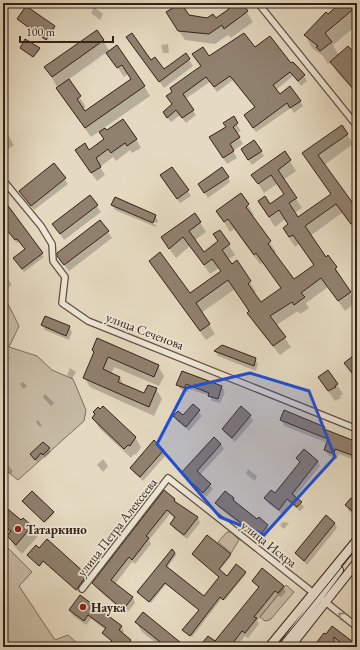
<svg xmlns="http://www.w3.org/2000/svg" width="360" height="650" viewBox="0 0 360 650" font-family="'EB Garamond',serif">
<rect width="100%" height="100%" fill="#e5dac1"/>
<filter id="stains"><feTurbulence type="fractalNoise" baseFrequency=".005" numOctaves="4"/><feColorMatrix values="0 0 0 0 .2 0 0 0 0 .09 0 0 0 0 .02 0 0 0 .5 -.17"/></filter>
<radialGradient id="worn" r=".72"><stop offset=".6" stop-color="#630" stop-opacity="0"/><stop offset="1" stop-color="#630" stop-opacity=".3"/></radialGradient>
<g fill="#c7bba4" stroke="#7d6e5e">
<polygon points="3,304 8,304 19,326 9,347 37,356 52,370 73,379 86,410 84,421 18,480 3,468"/>
<polygon points="227,532 231,532 239,540 231,553 218,542"/>
<polygon points="3,543 32,572 19,586 55,640 68,635 76,642 67,647 3,647"/>
<polygon points="286,585 294,592 270,620 265,621 260,617"/>
</g>
<g fill="#0003" fill-rule="evenodd">
<polygon points="6,3 15,3 9,7"/>
<polygon points="196,3 204,3 199,7"/>
<polygon points="225,3 241,3 253,22 231,38 228,35 215,44 185,40 173,22 188,16 216,19 229,10"/>
<polygon points="337,3 357,3 357,25 333,45 339,56 357,57 357,95 337,72 331,62 328,64 323,56 312,48 305,35 339,6"/>
<polygon points="94,7 103,14 100,20 91,13"/>
<polygon points="18,19 54,27 55,28 47,40"/>
<path d="M 97,31 L 110,52 L 144,86 L 150,96 L 104,128 L 107,131 L 136,139 L 141,148 L 132,153 L 130,150 L 116,161 L 113,157 L 100,167 L 105,175 L 97,181 L 81,159 L 105,139 L 100,131 L 91,137 L 63,98 L 46,67 ZM 107,52 L 124,77 L 128,74 L 132,79 L 85,112 L 83,109 L 86,107 L 68,80 Z"/>
<polygon points="127,38 164,71 189,60 193,66 164,88"/>
<polygon points="168,44 169,53 163,53 161,45"/>
<polygon points="255,48 291,65 304,76 307,81 301,86 293,76 276,90 279,95 300,101 303,106 294,113 291,108 256,132 248,121 255,108 233,80 217,92 210,82 185,99 196,115 186,123 180,115 171,122 167,117 173,105 209,58"/>
<polygon points="22,49 39,49 40,50 34,57"/>
<polygon points="233,118 241,131 237,133 243,144 233,151 237,158 227,164 214,144"/>
<polygon points="3,127 14,145 3,153"/>
<polygon points="347,134 353,144 324,165 357,211 357,233 342,213 310,236 326,258 328,256 336,268 342,278 340,279 356,302 345,311 328,287 306,303 309,308 300,314 298,311 276,325 291,347 280,355 254,323 248,313 250,312 235,289 201,313 215,334 206,340 156,270 189,294 221,272 219,268 210,274 190,246 176,258 168,247 195,214 206,232 195,240 204,253 219,242 220,231 235,255 227,260 231,266 237,262 256,292 254,293 261,304 282,289 263,263 260,264 234,229 230,232 217,211 241,194 254,215 252,216 276,252 274,253 294,280 314,266 299,244 295,247 289,238 284,229 289,225 285,219 275,227 259,202 270,205 285,195 277,184 264,193 253,175 285,153 296,171 283,180 302,208 294,213 298,218 331,195 303,154"/>
<polygon points="261,151 264,156 252,165 245,155"/>
<polygon points="54,164 68,184 34,210 20,191"/>
<polygon points="172,168 191,196 180,203 164,180"/>
<polygon points="228,177 230,182 208,198 202,189"/>
<polygon points="3,196 11,214 44,257 24,272 16,261 26,249 20,241 17,243 9,231 9,227 3,218"/>
<polygon points="90,196 101,212 64,240 53,224"/>
<polygon points="115,198 155,216 158,221 157,223 115,205 115,207 156,225 156,227 115,210 112,205"/>
<polygon points="108,232 112,238 69,271 58,256"/>
<polygon points="3,271 12,285 3,291"/>
<polygon points="42,325 69,327 72,332 69,340 45,330"/>
<polygon points="215,351 255,359 258,364 256,371 218,356"/>
<polygon points="95,353 158,366 164,376 159,386 114,367 111,374 120,378 124,386 145,395 156,389 162,399 154,416 90,387 84,377"/>
<polygon points="3,355 11,358 3,359"/>
<polygon points="346,363 357,364 357,380 351,373"/>
<polygon points="70,368 76,372 72,379 67,375"/>
<polygon points="182,372 222,387 225,392 220,403 212,401 210,396 189,389 188,392 180,389 178,384"/>
<polygon points="319,378 337,385 343,394 340,396 341,398 335,401"/>
<polygon points="23,382 27,386 23,389 20,384"/>
<polygon points="45,394 54,403 51,406 43,397"/>
<polygon points="193,405 202,416 189,431 177,421 175,417 183,417"/>
<polygon points="284,412 324,427 327,432 357,443 357,461 339,454 337,459 328,455 325,450 328,443 284,426 281,420"/>
<polygon points="250,416 253,421 235,442 226,434 223,430"/>
<polygon points="93,418 135,437 141,447 136,455 134,454 131,458 99,428"/>
<polygon points="38,420 42,426 40,427 36,422"/>
<polygon points="43,443 51,452 45,458 43,456 37,462 31,455"/>
<polygon points="221,444 224,449 200,475 213,489 206,497 185,478 182,473"/>
<polygon points="163,450 166,455 143,481 134,473 131,468"/>
<polygon points="297,458 318,461 320,466 295,497 304,507 300,511 290,503 282,514 268,503 265,498 275,494 300,463"/>
<polygon points="103,459 108,466 103,472 97,465"/>
<polygon points="3,460 13,471 11,474 3,467"/>
<polygon points="248,469 257,476 255,481 246,474"/>
<polygon points="357,498 357,517 349,511 346,505 354,502"/>
<polygon points="234,499 236,504 257,521 267,526 270,530 262,542 219,508 216,503"/>
<polygon points="175,500 177,504 198,518 200,523 187,539 174,529 171,524 175,519 170,514 149,540 151,544 135,564 132,562 115,584 133,598 135,603 126,614 96,588 93,583"/>
<polygon points="24,502 53,512 54,514 45,523"/>
<polygon points="3,506 21,522 23,519 32,527 37,537 22,554 14,546 8,536 10,534 3,529"/>
<polygon points="283,522 289,523 284,529 280,525"/>
<polygon points="335,523 337,528 307,565 296,553"/>
<polygon points="47,541 87,576 77,591 44,561 40,567 29,556 39,549"/>
<polygon points="175,553 176,555 167,568 204,597 220,577 193,555 230,555 231,556 219,571 227,577 245,572 246,574 225,600 222,598 192,637 184,631 200,610 166,584 151,603 139,593"/>
<polygon points="253,581 283,587 286,592 281,597 278,595 257,621 259,624 248,638 245,636 236,647 201,647 215,643 259,588"/>
<polygon points="81,596 121,627 124,631 122,634 130,641 133,645 132,647 109,647 112,642 103,633 106,630 91,619 86,625 72,615 70,610"/>
<polygon points="136,622 185,647 161,647 142,632"/>
<polygon points="333,628 357,645 357,647 342,647 337,643 337,647 314,647"/>
</g>
<g fill="#90816f" stroke="#332117">
<polygon points="181,3 189,15 207,18 213,14 216,18 229,9 225,3 242,3 248,11 224,29 222,25 209,34 178,31 166,12"/>
<polygon points="336,3 357,3 357,6 325,33 332,42 320,51 316,47 318,46 304,35 326,12 328,14 338,5"/>
<polygon points="26,6 55,26 46,40 17,19"/>
<polygon points="97,30 104,40 52,77 44,67"/>
<polygon points="132,33 151,60 155,57 164,69 186,53 190,59 159,82 126,37"/>
<polygon points="244,33 255,47 270,36 291,63 293,62 297,66 305,75 298,81 290,72 273,85 280,94 290,86 301,101 290,108 287,103 253,128 244,115 255,107 230,76 214,87 206,77 183,94 194,110 182,118 176,110 167,118 163,112 172,104 166,96 172,92 170,88 201,66 192,54 203,47 209,56"/>
<polygon points="25,39 40,48 33,57 20,48"/>
<polygon points="117,45 145,86 85,128 56,88 69,79 81,96 77,99 85,111 131,79 122,65 117,68 106,53"/>
<polygon points="348,46 357,56 357,93 330,62"/>
<polygon points="234,116 238,123 233,127 240,137 230,144 234,151 223,158 209,137 226,127 223,123"/>
<polygon points="123,119 137,139 127,146 125,143 111,153 108,149 96,158 101,167 91,173 75,150 85,143 89,150 104,139 99,132 105,128 107,130"/>
<polygon points="342,125 348,134 318,155 357,209 357,220 351,224 336,204 305,226 326,257 328,255 337,267 335,269 351,292 338,301 321,278 301,293 305,297 294,305 292,302 270,316 286,337 273,346 247,313 249,311 228,280 196,303 210,324 200,331 149,261 160,252 190,293 221,271 212,259 204,265 183,237 169,249 161,237 195,213 201,222 189,231 204,252 218,241 213,234 220,230 230,244 222,250 232,264 237,260 251,281 248,284 261,302 281,288 256,253 254,255 228,219 224,222 216,211 241,193 249,204 246,207 271,241 268,244 294,279 314,265 293,235 289,237 283,228 288,224 279,210 269,217 258,201 265,196 270,204 284,194 271,175 258,184 251,175 285,151 291,160 278,170 297,198 289,203 298,217 331,194 302,153"/>
<polygon points="254,140 262,151 248,160 241,149"/>
<polygon points="54,163 66,178 31,206 19,191"/>
<polygon points="172,167 189,190 177,199 160,175"/>
<polygon points="222,167 229,177 204,193 198,184"/>
<polygon points="90,195 98,205 60,234 52,224"/>
<polygon points="115,197 156,215 153,223 111,205"/>
<polygon points="3,199 43,253 22,269 13,258 25,249 17,239 15,240 5,228 8,226 3,219"/>
<polygon points="100,220 109,231 64,265 57,256 57,253"/>
<polygon points="45,316 70,326 66,336 41,325"/>
<polygon points="97,338 159,365 154,377 108,357 103,369 120,377 118,382 144,393 148,385 157,388 149,407 83,378 94,352 92,350"/>
<polygon points="222,345 256,358 254,366 214,351"/>
<polygon points="353,356 357,362 357,370 352,373 344,363"/>
<polygon points="328,370 338,384 335,386 336,387 328,391 318,377"/>
<polygon points="182,371 222,386 218,399 208,396 209,393 186,384 185,388 176,385"/>
<polygon points="193,404 200,410 186,427 173,416 178,411 183,415"/>
<polygon points="103,406 136,437 130,446 128,445 124,449 92,418 95,414 93,412 98,407 100,409"/>
<polygon points="241,406 251,415 232,438 222,429"/>
<polygon points="284,410 325,427 324,429 357,442 357,457 335,449 334,454 324,450 328,439 280,420"/>
<polygon points="214,437 221,444 197,471 211,484 203,493 181,473"/>
<polygon points="154,440 164,450 140,477 130,468"/>
<polygon points="43,442 50,448 43,455 41,453 35,460 30,454"/>
<polygon points="304,449 318,461 292,494 302,502 297,507 287,499 279,510 264,498 271,490 275,493 300,462 296,458"/>
<polygon points="164,490 175,499 174,501 198,517 184,535 170,524 175,517 167,510 146,536 149,538 132,560 129,557 111,580 133,597 123,610 92,583"/>
<polygon points="32,491 54,512 44,522 22,501"/>
<polygon points="225,491 234,498 233,500 257,519 259,517 268,525 259,537 215,503"/>
<polygon points="357,497 357,515 345,505 351,498 354,500"/>
<polygon points="3,505 21,520 23,518 32,526 16,545 7,536 11,531 3,524"/>
<polygon points="326,515 335,523 304,561 295,553"/>
<polygon points="207,535 231,554 219,569 227,576 236,564 246,572 223,600 220,597 190,636 182,630 199,610 165,583 149,602 137,592 172,549 175,553 166,566 204,596 219,577 192,554"/>
<polygon points="47,539 87,575 76,590 43,561 39,566 27,555 36,545 39,548"/>
<polygon points="262,568 284,586 278,593 275,591 254,617 257,618 245,633 242,631 230,647 199,647 208,636 215,641 259,587 252,581"/>
<polygon points="80,595 122,626 119,630 131,640 126,647 107,647 112,641 102,633 106,628 88,615 84,621 69,610"/>
<polygon points="143,612 186,647 166,647 159,641 135,622"/>
<polygon points="332,626 357,645 357,647 346,647 334,637 334,647 313,647 324,633 326,634"/>
</g>
<g fill="none" stroke-linecap="round" stroke-linejoin="round">
<defs>
<g id="minor">
<polyline points="258,3 357,126"/>
<polyline points="3,180 41,226 52,244 53,261 65,277 62,303 88,321 357,429"/>
<polyline points="82,589 168,478 316,595"/>
<polyline points="323,600 357,627"/>
</g>
<g id="secondary">
<polyline points="269,647 357,540"/>
<polyline points="282,647 339,570"/>
<polyline points="290,647 357,562"/>
</g>
</defs>
<use href="#minor" stroke="#604f42" stroke-width="8"/>
<use href="#secondary" stroke="#332117" stroke-width="10"/>
<use href="#minor" stroke="#eee7d7" stroke-width="5.5"/>
<use href="#secondary" stroke="#eee7d7" stroke-width="8"/>
<polyline stroke="#332117" stroke-width="1" points="277,647 357,548"/>
</g>
<defs><path id="oneway-chevron" d="M-2-3.5L2.5 0L-2 3.5" fill="none" stroke-width="1.6" stroke-linecap="round" stroke-linejoin="round"/></defs>
<use stroke="#908477" href="#oneway-chevron" transform="translate(341 615) rotate(-141)"/>
<path fill="#1d4ed8" fill-opacity="0.2" stroke="#1d4ed8" stroke-width="3" stroke-linejoin="round" d="M 250,373 L 309,391 L 335,457 L 264,535 L 220,517 L 157,444 L 186,388 Z"/>
<g fill="#8f2418" stroke="#eee7d7" stroke-width="1.5">
<circle cx="18" cy="529" r="4"/>
<circle cx="83" cy="607" r="4"/>
</g>
<g text-anchor="middle" dominant-baseline="central" stroke-width="3.5" stroke-linejoin="round" paint-order="stroke">
<g font-size="13" fill="#332117" stroke="#eee7d7">
<text transform="translate(145 331) rotate(21)">улица Сеченова</text>
<text transform="translate(117 527) rotate(-52)">улица Петра Алексеева</text>
<text transform="translate(269 544) rotate(38)">улица Искра</text>
</g>
<g font-size="13" font-weight="bold" fill="#332117" stroke="#eee7d7" text-anchor="start">
<text x="26" y="529">Татаркино</text>
<text x="91" y="607">Наука</text>
</g>
</g>
<rect width="360" height="650" fill="none" stroke="#e5dac1" stroke-width="16"/>
<rect x="4" y="4" width="352" height="642" fill="none" stroke="#332117" stroke-width="2"/>
<rect x="8" y="8" width="344" height="634" fill="none" stroke="#332117"/>
<path d="M20 36v6h93v-6" fill="none" stroke="#332117" stroke-width="2"/>
<text x="26" y="36" font-size="12" fill="#332117" stroke="#eee7d7" stroke-width="3" paint-order="stroke">100 m</text>
<rect width="100%" height="100%" filter="url(#stains)"/>
<rect width="100%" height="100%" fill="url(#worn)"/>
</svg>
